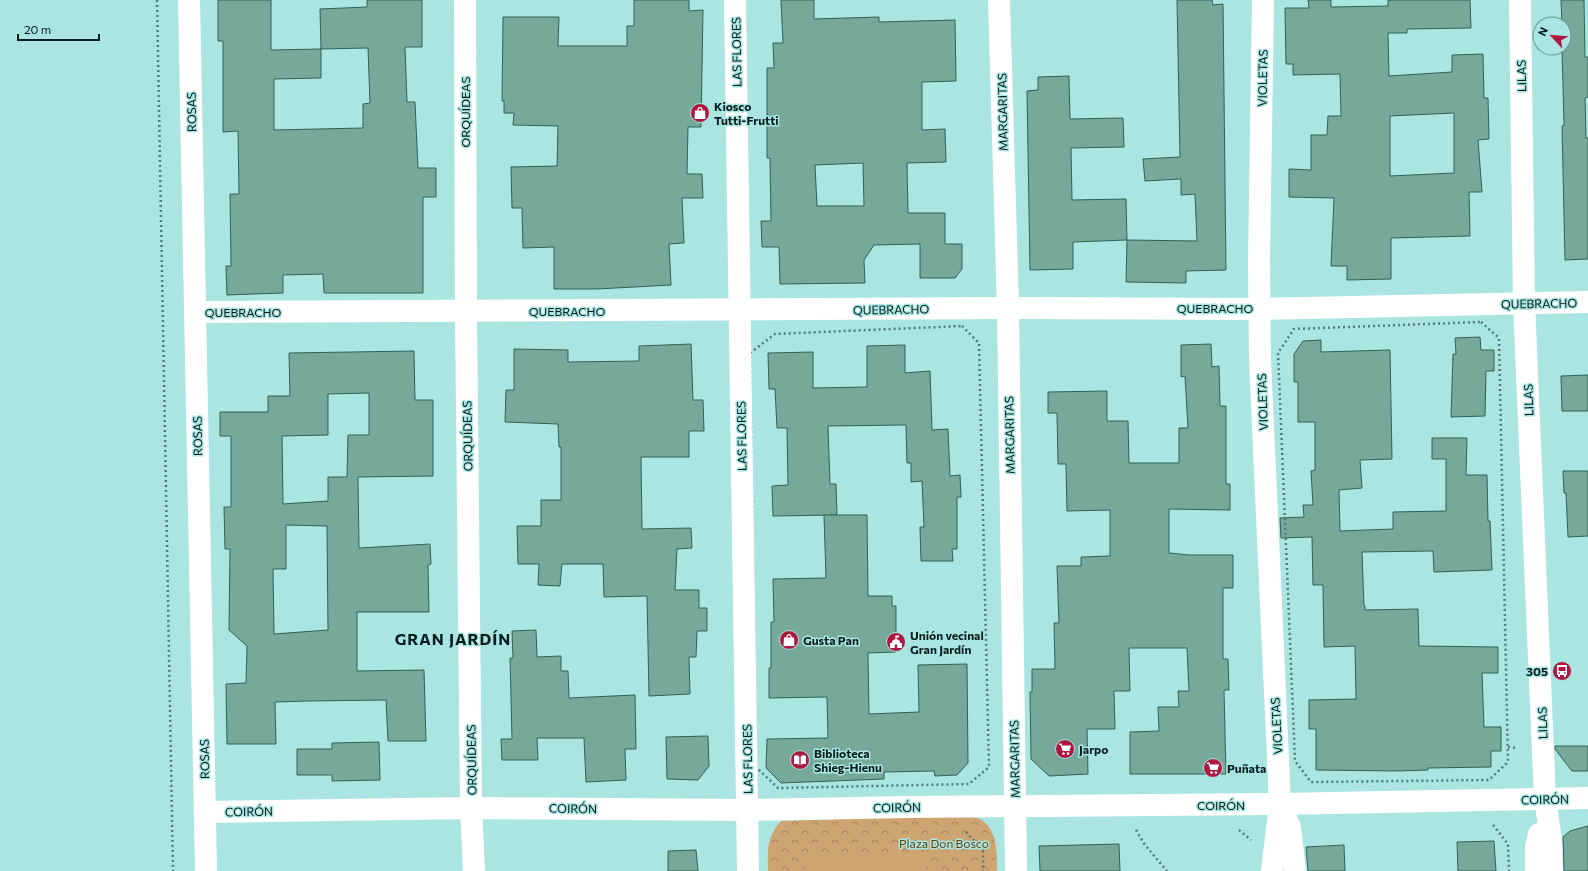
<svg xmlns="http://www.w3.org/2000/svg" width="1588" height="871" viewBox="0 0 1588 871" font-family="Commissioner,sans-serif">
<defs>
<pattern id="forest-crowns" width="20" height="18" patternUnits="userSpaceOnUse"><rect width="20" height="18" fill="#cea571"/><path d="M2 6a3 3 0 1 1 6 0M12 15a3 3 0 1 1 6 0" fill="none" stroke="#a5865c"/></pattern>
</defs>
<rect width="100%" height="100%" fill="#aae5e2"/>
<path fill="url(#forest-crowns)" d="M 961,815 C 967,816 975,817 980,819 C 998,829 997,854 997,871 L 768,871 C 768,849 766,838 781,821 Z"/>
<polygon fill="#cea571" points="926,854 926,871 806,871 806,855"/>
<g fill="#76a999" stroke="#306254" fill-rule="evenodd">
<path d="M 218,0 L 271,0 L 271,50 L 321,49 L 320,9 L 367,7 L 367,0 L 422,0 L 422,47 L 405,47 L 407,102 L 415,102 L 418,168 L 436,168 L 436,197 L 423,197 L 423,293 L 324,293 L 323,274 L 283,275 L 283,293 L 227,295 L 226,266 L 231,266 L 230,194 L 239,194 L 238,131 L 223,132 L 223,41 L 218,41 ZM 368,48 L 370,103 L 363,104 L 363,128 L 274,130 L 274,79 L 321,78 L 321,49 Z"/>
<polygon points="634,0 689,0 689,11 703,10 701,127 688,127 687,174 702,174 703,198 682,198 684,243 669,244 671,285 597,289 554,289 554,247 523,248 522,208 512,208 511,167 557,166 558,126 513,125 514,113 504,113 504,101 502,101 503,17 559,17 558,46 627,46 627,26 634,26"/>
<path d="M 781,0 L 814,0 L 814,19 L 879,17 L 879,22 L 955,20 L 956,81 L 922,82 L 922,130 L 945,129 L 946,162 L 907,163 L 908,213 L 945,213 L 945,244 L 962,244 L 962,269 L 955,278 L 920,278 L 920,244 L 874,245 L 864,260 L 865,283 L 780,284 L 779,247 L 762,247 L 761,221 L 771,221 L 770,158 L 767,158 L 767,68 L 774,68 L 773,43 L 783,43 ZM 863,163 L 864,206 L 817,206 L 815,165 Z"/>
<polygon points="1177,0 1212,0 1213,5 1223,4 1226,270 1186,271 1186,283 1126,282 1127,240 1197,241 1195,194 1181,195 1181,179 1145,181 1143,159 1180,157"/>
<path d="M 1308,0 L 1331,0 L 1331,7 L 1388,6 L 1388,0 L 1470,0 L 1471,28 L 1407,29 L 1407,33 L 1388,33 L 1389,76 L 1452,72 L 1452,55 L 1483,54 L 1484,98 L 1488,98 L 1489,139 L 1478,140 L 1482,192 L 1469,192 L 1470,236 L 1391,238 L 1391,279 L 1347,280 L 1347,266 L 1331,266 L 1334,198 L 1289,197 L 1289,169 L 1311,170 L 1311,135 L 1327,135 L 1328,116 L 1341,116 L 1340,74 L 1293,75 L 1293,64 L 1286,64 L 1285,8 L 1309,8 ZM 1454,113 L 1454,173 L 1390,176 L 1390,116 Z"/>
<polygon points="1561,0 1584,0 1585,57 1588,57 1588,97 1585,98 1586,138 1588,138 1588,259 1565,260 1562,126 1564,125 1562,48 1564,48 1564,24 1562,24"/>
<polygon points="1069,76 1070,119 1123,118 1124,147 1071,148 1072,200 1126,199 1127,240 1073,242 1073,269 1030,270 1027,91 1038,90 1038,77"/>
<polygon points="1480,337 1481,350 1494,350 1494,371 1486,371 1485,416 1451,417 1453,354 1456,354 1455,338"/>
<polygon points="1321,340 1321,352 1390,350 1392,459 1360,460 1362,488 1339,490 1340,531 1393,529 1393,512 1446,511 1446,459 1432,459 1432,438 1467,438 1466,475 1487,475 1488,521 1490,521 1492,570 1434,572 1433,551 1362,552 1364,606 1365,606 1365,610 1418,609 1419,646 1498,647 1498,673 1482,673 1484,727 1501,727 1501,751 1491,751 1491,767 1428,768 1428,770 1398,771 1316,770 1316,729 1309,729 1309,700 1356,699 1355,646 1324,647 1323,585 1313,585 1312,537 1281,538 1280,518 1304,517 1303,505 1313,505 1311,471 1315,470 1315,422 1298,422 1298,382 1294,382 1294,354 1303,341"/>
<polygon points="691,344 693,400 703,400 704,431 689,431 689,457 641,457 642,529 691,528 692,548 677,549 675,590 699,590 699,608 707,608 707,631 697,631 696,657 689,657 690,694 649,696 647,596 604,597 603,564 562,564 560,586 538,585 539,564 518,564 517,526 541,526 541,500 561,500 561,447 559,447 558,424 505,422 506,390 514,390 514,349 568,350 568,362 639,361 639,346"/>
<polygon points="1211,344 1212,367 1219,366 1220,406 1226,406 1226,484 1230,484 1230,510 1169,509 1169,553 1189,555 1233,555 1233,588 1223,588 1223,659 1228,659 1229,690 1224,690 1226,774 1130,774 1130,732 1159,731 1158,707 1179,707 1178,691 1189,691 1187,648 1129,648 1130,691 1114,691 1115,729 1087,729 1088,774 1049,776 1031,759 1030,692 1032,692 1032,669 1055,669 1054,623 1059,623 1057,566 1081,566 1081,557 1110,556 1110,510 1067,511 1066,464 1058,464 1057,413 1048,413 1048,392 1107,391 1107,421 1128,421 1129,463 1179,463 1179,428 1188,428 1185,376 1181,377 1181,345"/>
<polygon points="905,345 905,373 930,371 932,430 948,429 950,476 960,475 961,497 957,497 957,549 952,549 953,561 921,561 920,527 924,527 922,481 911,482 911,463 907,463 906,425 828,426 830,484 836,484 837,515 773,516 772,486 788,485 787,428 777,428 775,389 769,389 768,353 813,352 813,388 867,387 867,346"/>
<path d="M 414,351 L 415,400 L 433,400 L 433,476 L 358,477 L 359,548 L 430,544 L 431,564 L 428,565 L 429,612 L 357,612 L 357,671 L 424,670 L 426,741 L 388,741 L 386,700 L 307,701 L 275,702 L 276,744 L 227,744 L 226,684 L 246,683 L 247,646 L 229,630 L 230,549 L 225,549 L 224,507 L 231,507 L 231,436 L 220,436 L 220,412 L 268,412 L 268,396 L 290,396 L 289,353 ZM 369,393 L 369,435 L 348,435 L 347,477 L 328,477 L 328,501 L 283,504 L 282,436 L 328,435 L 328,394 ZM 286,525 L 327,526 L 328,630 L 274,634 L 273,569 L 286,569 Z"/>
<polygon points="1588,375 1588,411 1562,411 1561,376"/>
<polygon points="1563,471 1588,471 1588,536 1568,537 1566,493 1564,493"/>
<polygon points="824,515 867,515 868,596 892,596 892,606 896,606 896,652 868,653 869,714 919,712 918,665 967,664 968,763 957,775 935,776 934,771 884,772 884,779 781,783 766,768 767,739 828,738 827,697 769,698 769,668 771,668 771,622 774,622 773,579 826,578"/>
<polygon points="536,630 537,657 561,656 561,671 568,671 569,698 635,695 636,749 625,749 626,780 586,782 584,738 537,738 538,760 502,760 501,739 512,739 510,658 513,658 512,631"/>
<polygon points="708,736 709,766 698,780 667,779 666,737"/>
<polygon points="379,742 380,780 332,781 332,775 297,775 297,749 332,749 332,743"/>
<polygon points="1555,746 1588,746 1588,771 1572,771 1555,749"/>
<polygon points="1588,826 1588,871 1564,871 1563,837 1570,831"/>
<polygon points="1494,841 1496,871 1458,871 1457,842"/>
<polygon points="1119,844 1120,871 1040,871 1039,846"/>
<polygon points="1344,845 1345,871 1308,871 1306,847"/>
<polygon points="696,850 698,871 668,871 668,851"/>
</g>
<g fill="none" stroke-linecap="round" stroke-linejoin="round">
<g stroke="#537c7a" stroke-width="2.5" stroke-dasharray="2 3" stroke-linecap="butt">
<polyline points="157,0 173,871"/>
<polygon points="1481,322 1499,338 1508,762 1489,780 1311,782 1295,761 1278,353 1294,329"/>
<polygon points="962,326 979,343 989,767 969,784 778,788 756,767 750,353 775,334"/>
<polyline points="1508,747 1518,748"/>
<polyline points="1493,825 1508,844 1509,871"/>
<polyline points="1136,830 1145,845 1167,871"/>
<polyline points="1239,830 1251,840"/>
<polyline points="966,832 983,851 983,871"/>
</g>
<g stroke="#fff" stroke-width="22">
<polyline points="189,0 206,871"/>
<polyline points="465,0 466,312 471,808 474,871"/>
<polyline points="735,0 748,871"/>
<polyline points="999,0 1008,308 1016,871"/>
<polyline points="1263,0 1259,262 1260,360 1280,804 1272,871"/>
<polyline points="1520,0 1524,303 1545,799 1551,840 1552,871"/>
<polyline points="195,312 1008,308 1259,309 1588,302"/>
<polyline points="1280,805 1290,827 1295,871"/>
<polyline points="205,812 471,808 748,810 909,807 1280,804 1588,798"/>
<polyline points="1536,871 1536,847 1539,834"/>
</g>
</g>
<defs>
<symbol id="shop-disc" viewBox="-11 -11 22 22"><circle r="9.5" fill="#ad1841" stroke="#aae5e2"/><path d="M-5-2.5h2.3a2.7 3.5 0 0 1 5.4 0H5L5.5 6h-11ZM-1.5-2.5h3a1.5 2.3 0 0 0-3 0Z" fill="#fff"/></symbol>
<symbol id="civic-disc" viewBox="-11 -11 22 22"><circle r="9.5" fill="#ad1841" stroke="#aae5e2"/><path d="M-.6-6.5H3V-4.5H.6V-3L4-1V1h2V6H-6V1h2V-1L-.6-3ZM-1.2 2.5V6h2.4V2.5Z" fill="#fff"/></symbol>
<symbol id="bus-disc" viewBox="-11 -11 22 22"><circle r="9.5" fill="#ad1841" stroke="#aae5e2"/><path d="M-5-6H5V4H4V6H2V4H-2V6H-4V4H-5ZM-3.5-4V0h7V-4ZM-3.5 1.2v1.5H-2V1.2ZM2 1.2v1.5H3.5V1.2Z" fill="#fff"/></symbol>
<symbol id="supermarket-disc" viewBox="-11 -11 22 22"><circle r="9.5" fill="#ad1841" stroke="#aae5e2"/><path d="M-6-5.5h2.5l.6 2H6L4.5 2H-2.5L-4.4-4H-6ZM-1.5 3.2a1.3 1.3 0 1 0 .1 0ZM3 3.2a1.3 1.3 0 1 0 .1 0Z" fill="#fff"/></symbol>
<symbol id="library-disc" viewBox="-11 -11 22 22"><circle r="9.5" fill="#ad1841" stroke="#aae5e2"/><path d="M-6-4Q-3-5.5-.7-3.5V5Q-3 3-6 4ZM6-4Q3-5.5 .7-3.5V5Q3 3 6 4Z" fill="#fff"/></symbol>
</defs>
<g fill-rule="evenodd">
<use href="#shop-disc" x="689" y="102" width="22" height="22"/>
<use href="#shop-disc" x="778" y="629" width="22" height="22"/>
<use href="#civic-disc" x="885" y="631" width="22" height="22"/>
<use href="#bus-disc" x="1551" y="660" width="22" height="22"/>
<use href="#supermarket-disc" x="1054" y="738" width="22" height="22"/>
<use href="#library-disc" x="789" y="749" width="22" height="22"/>
<use href="#supermarket-disc" x="1202" y="757" width="22" height="22"/>
</g>
<g text-anchor="middle" dominant-baseline="central" stroke-width="3" stroke-linejoin="round" paint-order="stroke">
<g font-size="12" fill="#061e1d" stroke="#aae5e2">
<text transform="translate(736 52) rotate(-91)">LAS FLORES</text>
<text transform="translate(1521 76) rotate(-91)">LILAS</text>
<text transform="translate(1262 78) rotate(-89)">VIOLETAS</text>
<text transform="translate(191 112) rotate(-91)">ROSAS</text>
<text transform="translate(465 112) rotate(-90)">ORQUÍDEAS</text>
<text transform="translate(1002 112) rotate(-91)">MARGARITAS</text>
<text transform="translate(1539 303) rotate(-1)">QUEBRACHO</text>
<text x="1215" y="308">QUEBRACHO</text>
<text transform="translate(891 309) rotate(-1)">QUEBRACHO</text>
<text x="567" y="311">QUEBRACHO</text>
<text x="243" y="312">QUEBRACHO</text>
<text transform="translate(1528 400) rotate(-92)">LILAS</text>
<text transform="translate(1262 402) rotate(-92)">VIOLETAS</text>
<text transform="translate(1009 435) rotate(-91)">MARGARITAS</text>
<text transform="translate(197 436) rotate(-91)">ROSAS</text>
<text transform="translate(467 436) rotate(-91)">ORQUÍDEAS</text>
<text transform="translate(741 436) rotate(-91)">LAS FLORES</text>
<text transform="translate(1542 723) rotate(-92)">LILAS</text>
<text transform="translate(1276 726) rotate(-93)">VIOLETAS</text>
<text transform="translate(204 759) rotate(-91)">ROSAS</text>
<text transform="translate(747 759) rotate(-91)">LAS FLORES</text>
<text transform="translate(1014 759) rotate(-91)">MARGARITAS</text>
<text transform="translate(471 760) rotate(-91)">ORQUÍDEAS</text>
<text transform="translate(1545 799) rotate(-1)">COIRÓN</text>
<text x="1221" y="805">COIRÓN</text>
<text transform="translate(897 807) rotate(-1)">COIRÓN</text>
<text transform="translate(573 808) rotate(1)">COIRÓN</text>
<text transform="translate(249 811) rotate(-1)">COIRÓN</text>
</g>
<g font-size="12" font-weight="bold" fill="#061e1d" stroke="#aae5e2" text-anchor="start">
<text x="714" y="106">Kiosco<tspan x="714" dy="14">Tutti-Frutti</tspan></text>
<text x="910" y="635">Unión vecinal<tspan x="910" dy="14">Gran Jardín</tspan></text>
<text x="803" y="640">Gusta Pan</text>
<text x="1548" y="671" text-anchor="end">305</text>
<text x="1079" y="749">Jarpo</text>
<text x="814" y="753">Biblioteca<tspan x="814" dy="14">Shieg-Hienu</tspan></text>
<text x="1227" y="768">Puñata</text>
</g>
<g font-size="12" fill="#603f0b" stroke="#aae5e2">
<text x="944" y="843">Plaza Don Bosco</text>
</g>
<g font-size="16" font-weight="bold" letter-spacing="1" fill="#061e1d" stroke="#aae5e2">
<text x="453" y="638">GRAN JARDÍN</text>
</g>
</g>
<g transform="translate(1552 36) rotate(296)"><circle r="19" fill="#aae5e2" stroke="#689593"/>
<path d="M0-3L7 15L0 10L-7 15Z" fill="#ad1841"/>
<text y="-6" font-size="11" font-weight="bold" text-anchor="middle" fill="#061e1d">N</text>
</g>
<path d="M18 34v6h81v-6" fill="none" stroke="#061e1d" stroke-width="2"/>
<text x="24" y="34" font-size="12" fill="#061e1d" stroke="#aae5e2" stroke-width="3" paint-order="stroke">20 m</text>
</svg>
